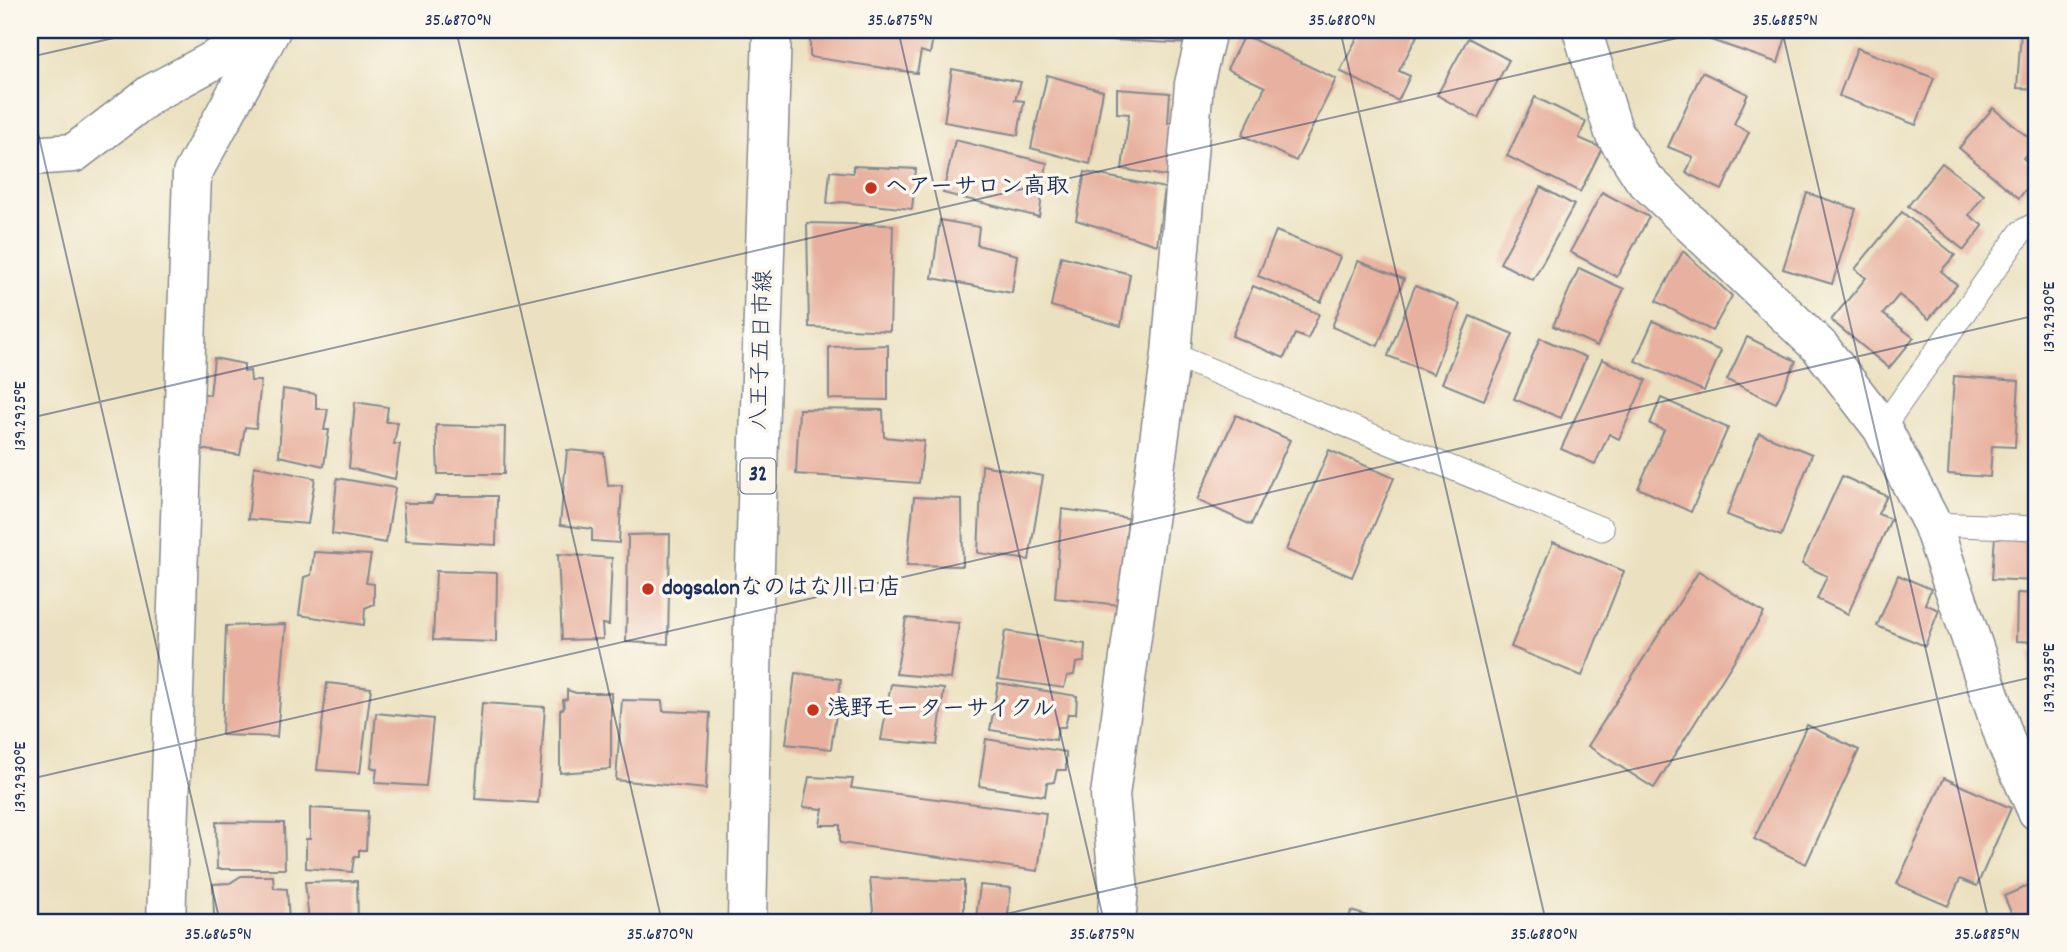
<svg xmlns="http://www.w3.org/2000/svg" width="2067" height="952" viewBox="0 0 2067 952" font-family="Dekko,'Klee One',sans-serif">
<rect width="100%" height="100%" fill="#fbf7ec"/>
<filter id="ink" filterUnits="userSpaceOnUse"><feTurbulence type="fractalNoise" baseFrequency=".0143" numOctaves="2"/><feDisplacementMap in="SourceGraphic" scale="14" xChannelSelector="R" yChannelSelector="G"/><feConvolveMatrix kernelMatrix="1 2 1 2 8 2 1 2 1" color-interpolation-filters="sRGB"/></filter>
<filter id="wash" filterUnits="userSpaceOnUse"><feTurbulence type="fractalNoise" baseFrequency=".00686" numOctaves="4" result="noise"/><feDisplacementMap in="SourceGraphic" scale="28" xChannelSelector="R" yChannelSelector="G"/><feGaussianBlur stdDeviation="1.57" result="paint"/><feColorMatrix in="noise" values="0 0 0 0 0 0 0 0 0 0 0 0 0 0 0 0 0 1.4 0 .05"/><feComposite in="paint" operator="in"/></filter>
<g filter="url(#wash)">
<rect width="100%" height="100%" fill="#ebe1c0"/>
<g id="blocks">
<g fill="#e8b19f">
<polygon points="810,30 915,30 934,32 930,54 921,51 917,73 810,57"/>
<polygon points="1111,30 1193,30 1193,44 1113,40"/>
<polygon points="1361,30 1420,30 1399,71 1410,76 1398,101 1340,71"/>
<polygon points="1714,30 1788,30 1778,63 1711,40"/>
<polygon points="2021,30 2037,30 2037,89 2017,88"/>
<polygon points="1244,35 1336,79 1296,161 1242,135 1265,87 1227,69"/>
<polygon points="1468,38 1509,60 1478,118 1437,95"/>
<polygon points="1857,48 1934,78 1916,125 1839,96"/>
<polygon points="952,69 1021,82 1015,100 1024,101 1018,135 944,122"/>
<polygon points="1702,72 1748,94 1734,124 1749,132 1722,190 1686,173 1693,157 1668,147"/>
<polygon points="1047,75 1103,91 1090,164 1031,148"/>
<polygon points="1117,89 1170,93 1168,123 1178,120 1172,177 1122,169 1129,114 1117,113"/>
<polygon points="1535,97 1586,122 1579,138 1602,148 1580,192 1507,156"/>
<polygon points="1993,108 2035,143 2023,158 2037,171 2037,175 2019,198 1959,148"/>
<polygon points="955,140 1047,163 1039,217 943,193"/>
<polygon points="1942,163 1984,195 1969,215 1983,226 1964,250 1908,206"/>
<polygon points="853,166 916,169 912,209 840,202 827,204 830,171 853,173"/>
<polygon points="1085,172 1165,188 1157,245 1076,220"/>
<polygon points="1541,187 1574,205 1533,280 1500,263"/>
<polygon points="1602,192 1649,217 1617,277 1570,252"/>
<polygon points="1807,193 1856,209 1832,284 1783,269"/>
<polygon points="1902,212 1955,255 1941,271 1957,285 1929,319 1899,295 1883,314 1914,338 1889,368 1831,320 1866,278 1855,269"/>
<polygon points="940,220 979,227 977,245 1017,255 1012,293 932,278"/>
<polygon points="807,223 893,225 890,331 809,327"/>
<polygon points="1276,231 1340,257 1321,302 1258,276"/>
<polygon points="1683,251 1732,296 1712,331 1656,301"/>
<polygon points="1061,256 1130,274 1121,326 1051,306"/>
<polygon points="1358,261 1404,279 1378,346 1332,327"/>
<polygon points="1579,268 1624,289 1597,346 1553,326"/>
<polygon points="1253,286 1319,314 1308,339 1295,334 1284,358 1232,336"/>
<polygon points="1415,286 1460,304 1433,374 1388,356"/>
<polygon points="1470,316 1513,334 1484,400 1442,383"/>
<polygon points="1653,321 1721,351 1704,391 1635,361"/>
<polygon points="1747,337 1796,361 1776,403 1727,380"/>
<polygon points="1540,338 1586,357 1561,418 1514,399"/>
<polygon points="888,345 888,400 829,399 829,347"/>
<polygon points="214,358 244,364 244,372 250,371 251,381 261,381 256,428 245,427 240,455 192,448 202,393 210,395"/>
<polygon points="1602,359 1646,380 1619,439 1609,434 1595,464 1561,449"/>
<polygon points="1954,376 2019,381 2015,447 1992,446 1990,477 1948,474"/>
<polygon points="283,389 316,394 316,409 328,409 324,430 329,430 324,466 279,456"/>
<polygon points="1661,398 1728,428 1691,512 1638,488 1664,430 1650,424"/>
<polygon points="355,402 388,407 386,422 398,422 394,444 400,444 395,479 349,468"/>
<polygon points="799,409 883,410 884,437 924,441 919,483 796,474"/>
<polygon points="1236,415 1290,440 1251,525 1197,500"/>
<polygon points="436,425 505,427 504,474 438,474"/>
<polygon points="1759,433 1812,454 1781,536 1727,515"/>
<polygon points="567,450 604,453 608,486 622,485 619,543 592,541 592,529 560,525"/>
<polygon points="1329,450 1394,478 1352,577 1286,550"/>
<polygon points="982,465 1043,476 1029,560 978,553"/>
<polygon points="254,466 315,478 308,524 248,519"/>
<polygon points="1842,476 1887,496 1878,514 1891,519 1848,614 1817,599 1827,576 1802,564"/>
<polygon points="337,478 395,488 386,543 332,534"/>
<polygon points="435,496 497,496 496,545 406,540 403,503 432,503"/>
<polygon points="914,497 962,499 963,566 907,565"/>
<polygon points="1062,509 1128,518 1120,605 1055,598"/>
<polygon points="670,534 668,644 626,642 628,535"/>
<polygon points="1995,535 2037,538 2037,581 1992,579"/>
<polygon points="1553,542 1624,571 1582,676 1511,647"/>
<polygon points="314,552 371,555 366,583 374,584 374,604 365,608 364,625 299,615 304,577 311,575"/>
<polygon points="558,554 612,558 609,625 602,624 603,639 562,640"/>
<polygon points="436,571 497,573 496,642 433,640"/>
<polygon points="1699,571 1764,613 1654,788 1588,746"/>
<polygon points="1898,575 1931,589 1925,604 1939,610 1925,646 1877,626"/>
<polygon points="2017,593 2037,594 2037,642 2016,641"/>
<polygon points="906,618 959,623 951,679 896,674"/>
<polygon points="286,624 277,737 222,735 226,626"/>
<polygon points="1005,631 1085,644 1084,662 1076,663 1074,675 1067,676 1064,688 998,679"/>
<polygon points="2030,652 2037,652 2037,718 2031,718"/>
<polygon points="795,673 841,679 831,749 786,744"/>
<polygon points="327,683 371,688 360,773 317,770"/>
<polygon points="998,683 1077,696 1076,714 1068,714 1065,727 1058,727 1056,740 990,730"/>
<polygon points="891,684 944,689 937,745 881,740"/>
<polygon points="567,690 576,693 611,693 611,769 560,773 560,710 564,708 563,700 567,699"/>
<polygon points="622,700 662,701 663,711 710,713 706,789 616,780"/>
<polygon points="482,703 545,707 538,803 475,799"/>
<polygon points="376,713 433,719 426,786 375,783 377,769 371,767"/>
<polygon points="1807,725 1859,750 1806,864 1754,839"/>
<polygon points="986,739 1066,752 1066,770 1057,770 1054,782 1047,783 1045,796 979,786"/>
<polygon points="809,777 853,779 851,788 1046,813 1038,871 840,843 840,825 820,825 823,809 803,807"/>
<polygon points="1944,778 2011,808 1977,886 1960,879 1948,906 1897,884"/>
<polygon points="310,808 368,811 366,850 359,850 359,857 354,857 352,872 306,868 306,839 310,839"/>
<polygon points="216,822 284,823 285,869 217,869"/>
<polygon points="241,876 273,876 274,888 287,889 289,922 241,922 240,918 214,917 213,884 230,883"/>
<polygon points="870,878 964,881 964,922 874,922"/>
<polygon points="357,881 358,922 309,922 305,882"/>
<polygon points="2037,882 2037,922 2015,922 2004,896"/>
<polygon points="980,885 1011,888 1007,922 985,922 976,919"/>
<polygon points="1351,911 1387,922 1348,922"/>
</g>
</g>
</g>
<g filter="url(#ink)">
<use href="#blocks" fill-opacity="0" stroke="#83888f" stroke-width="2"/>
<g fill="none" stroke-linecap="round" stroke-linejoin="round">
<defs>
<g id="lane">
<polyline points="1171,354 1602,529"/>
<polyline points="1882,428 2021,232 2037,223"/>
<polyline points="1932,524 2037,528"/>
</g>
<g id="street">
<polyline points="1582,30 1614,133 1643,178 1820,347 1882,428 1932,524 2006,742 2037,811"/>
<polyline points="30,156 74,153 151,94 270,30"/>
<polyline points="166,922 192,174 271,30"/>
<polyline points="1116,922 1119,891 1110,795 1171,354 1194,84 1207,30"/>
</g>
<polyline id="primary" points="747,922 753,629 772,30"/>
</defs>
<use href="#lane" stroke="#83888f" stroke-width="25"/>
<use href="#street" stroke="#83888f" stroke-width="41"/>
<use href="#primary" stroke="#83888f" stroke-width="41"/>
<use href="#lane" stroke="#fff" stroke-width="23"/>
<use href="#street" stroke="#fff" stroke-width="38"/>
<use href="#primary" stroke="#fff" stroke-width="38"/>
</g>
</g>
<path fill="none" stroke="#1b2f5e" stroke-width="2" stroke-opacity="0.45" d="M 456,30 L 662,922M 898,30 L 1104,922M 1340,30 L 1546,922M 1782,30 L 1989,922M 30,57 L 149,30M 30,98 L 220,922M 30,418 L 1712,30M 30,779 L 2037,315M 971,922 L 2037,676"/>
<g fill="#c8321e" stroke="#fbf7ec" stroke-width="2.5">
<circle cx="871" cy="188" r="7"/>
<circle cx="648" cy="589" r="7"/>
<circle cx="813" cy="710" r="7"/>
</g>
<g text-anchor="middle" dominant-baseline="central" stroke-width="7" stroke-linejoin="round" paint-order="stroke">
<rect fill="#fbf7ec" stroke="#5e6b89" stroke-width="2" x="740.5" y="458.5" width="35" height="35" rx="5"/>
<g font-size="21" font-weight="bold" fill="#1b2f5e">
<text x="758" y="476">32</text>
</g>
<g font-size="23" font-weight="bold" fill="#1b2f5e" stroke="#fbf7ec" text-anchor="start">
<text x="885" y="188">ヘアーサロン高取</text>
<text x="662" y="589">dogsalonなのはな川口店</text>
<text x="827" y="710">浅野モーターサイクル</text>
</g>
<g font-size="23" fill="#1b2f5e" stroke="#fbf7ec">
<text transform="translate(763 350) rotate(-88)">八王子五日市線</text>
</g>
</g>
<rect width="2067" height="952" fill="none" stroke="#fbf7ec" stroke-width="77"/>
<rect x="38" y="38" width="1990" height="876" fill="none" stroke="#1b2f5e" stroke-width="2.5"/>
<g font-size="18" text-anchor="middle" fill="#1b2f5e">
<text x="458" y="25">35.6870°N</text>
<text x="900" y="25">35.6875°N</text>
<text x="1342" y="25">35.6880°N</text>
<text x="1785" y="25">35.6885°N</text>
<text transform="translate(2048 317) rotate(-90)" y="6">139.2930°E</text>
<text transform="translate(19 416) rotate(-90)" y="6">139.2925°E</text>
<text transform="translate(2048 678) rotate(-90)" y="6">139.2935°E</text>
<text transform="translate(19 777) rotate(-90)" y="6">139.2930°E</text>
<text x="218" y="939">35.6865°N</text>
<text x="660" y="939">35.6870°N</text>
<text x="1102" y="939">35.6875°N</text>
<text x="1544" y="939">35.6880°N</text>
<text x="1987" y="939">35.6885°N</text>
</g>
</svg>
